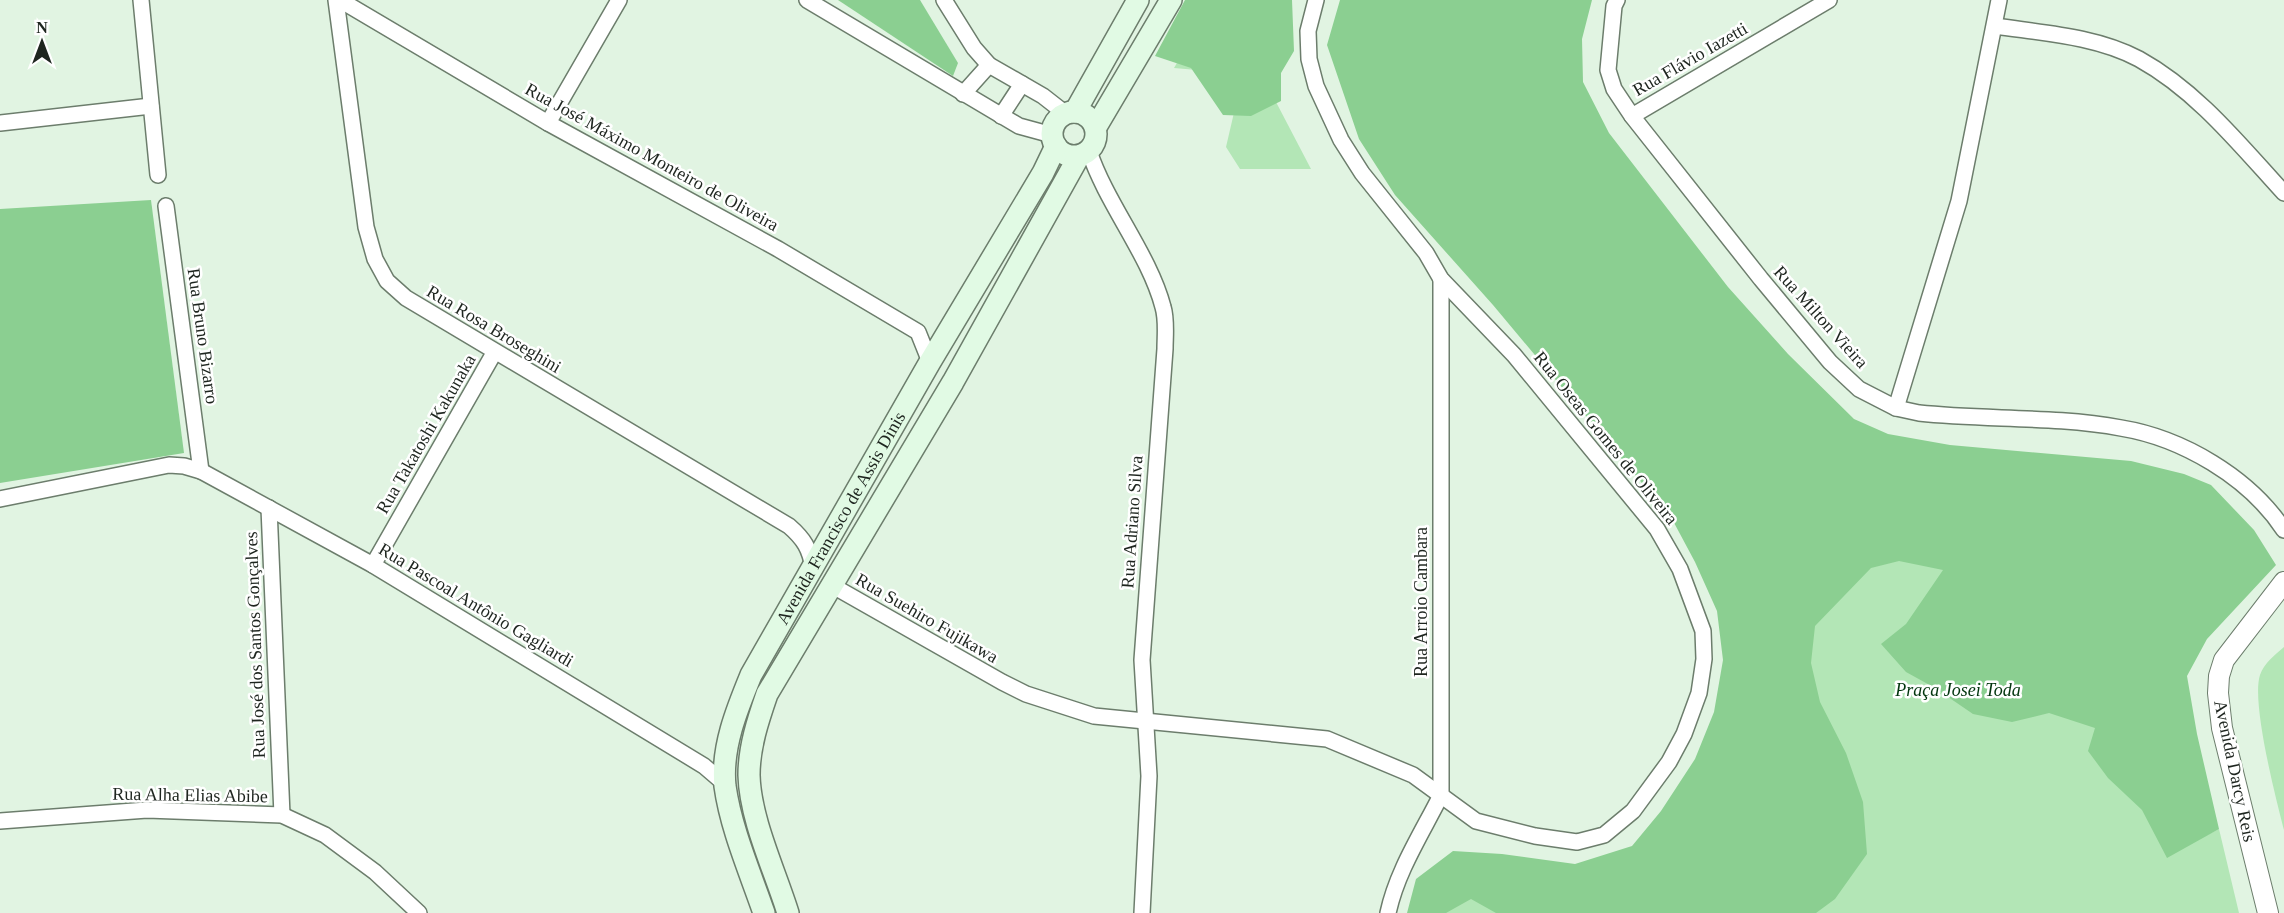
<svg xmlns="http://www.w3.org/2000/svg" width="2284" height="913" viewBox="0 0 2284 913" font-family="'Times New Roman',serif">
<rect width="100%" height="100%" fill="#e1f4e2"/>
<g fill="#b3e6b6">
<polygon points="1214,0 1276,102 1311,169 1240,169 1226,147 1243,74 1174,68"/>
<polygon points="1357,0 1578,20 1581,104 1820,407 2206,619 2180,690 2207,835 2219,829 2239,913 1429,913 1431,907 1550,876 1626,862 1716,740 1730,604"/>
<path d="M 2284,647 L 2284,830 C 2276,799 2251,702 2260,675 C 2264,663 2275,655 2284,647 Z"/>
</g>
<g fill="#8bcf91">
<polygon points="838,0 920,0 958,63 953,76"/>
<polygon points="1185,0 1292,0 1294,51 1281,73 1281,101 1251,116 1223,115 1191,68 1155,56"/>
<polygon points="1340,0 1592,0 1582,39 1583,82 1609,133 1728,287 1788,354 1854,419 1888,434 1950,445 2131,461 2184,474 2211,485 2254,530 2276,565 2207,639 2187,676 2197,734 2219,829 2167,858 2142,810 2108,778 2088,751 2095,728 2049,713 2012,722 1973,714 1935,688 1906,672 1881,644 1906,624 1943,570 1899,561 1871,568 1815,626 1811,663 1820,702 1846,753 1863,802 1867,854 1835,899 1816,913 1496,913 1471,899 1446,913 1407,913 1416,879 1453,851 1502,854 1575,864 1632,846 1661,811 1695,759 1714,712 1723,660 1717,611 1695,562 1672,519 1493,305 1395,195 1359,139 1327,45"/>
<polygon points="151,200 184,453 0,483 0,209"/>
</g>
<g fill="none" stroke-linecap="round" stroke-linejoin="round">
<defs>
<g id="minor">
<polyline points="141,0 158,175"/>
<path d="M 336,0 L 366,227 L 375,259 L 387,281 L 406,298 L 789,526 C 804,539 810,549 813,568"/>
<polyline points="340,0 548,123 778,249 918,332 930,362"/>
<polyline points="807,0 1019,126 1052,135"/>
<polyline points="944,0 974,48 989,65 1043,96 1066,114"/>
<path d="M 1617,0 L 1614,6 L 1608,70 L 1614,89 L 1632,116 L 1761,279 L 1830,362 L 1859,389 L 1896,408 L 1919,413 C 1986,420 2055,416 2121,428 C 2182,438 2249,477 2284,530"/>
<path d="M 1995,26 C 2042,33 2096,36 2139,59 C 2197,91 2240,145 2284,193"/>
<polyline points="963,94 989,65"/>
<polyline points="1001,116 1022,84"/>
<polyline points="1632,116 1829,0"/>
<polyline points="0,123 151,106"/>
<polyline points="548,123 619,0"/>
<path d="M 1089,151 C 1107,205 1149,254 1163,307 C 1167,320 1165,336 1165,349 L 1142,660 L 1149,776 L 1142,913"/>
<polyline points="166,206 201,471"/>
<polyline points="1896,408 1959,201 1999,0"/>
<polyline points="0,499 169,465 184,466 201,471 373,565 704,766 725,784"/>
<polyline points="269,508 282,815"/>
<polyline points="373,565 494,353"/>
<polyline points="833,586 1002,682 1026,694 1094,716 1327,739 1413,775 1476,821 1535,836 1577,842 1604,835 1633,811 1669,762 1684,734 1699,693 1704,659 1703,631 1680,569 1657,529 1514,355 1441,279 1426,253 1362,173 1341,140 1316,86 1309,59 1308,31 1316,0"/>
<polyline points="0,821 147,810 282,815 325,835 375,872 419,913"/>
<path d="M 1388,913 C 1397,871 1422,833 1441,795 L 1441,279"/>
</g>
<polyline id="tertiary" points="2268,913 2222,728 2218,693 2219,676 2224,660 2284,582"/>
<g id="secondary">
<polyline points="1075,112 1138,0"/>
<circle cx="1074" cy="134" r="22"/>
<polyline points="1096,127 1171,0"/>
<path id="s1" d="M 764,913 C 750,872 731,829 725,786 C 721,748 737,709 751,675 L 930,362 L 1043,173 L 1056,146"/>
<path d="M 788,913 C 775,871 750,819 749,775 C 749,747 758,720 767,694 L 953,382 L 1079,156"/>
</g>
</defs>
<use href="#minor" stroke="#6c7d6c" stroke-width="18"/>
<use href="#tertiary" stroke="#6c7d6c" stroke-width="22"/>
<use href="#secondary" stroke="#6c7d6c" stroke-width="24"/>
<use href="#minor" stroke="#fff" stroke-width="15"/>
<use href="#tertiary" stroke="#fff" stroke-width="20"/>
<use href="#secondary" stroke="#e1fae4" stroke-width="21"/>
</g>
<g text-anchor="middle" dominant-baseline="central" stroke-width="5" stroke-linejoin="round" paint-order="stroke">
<g font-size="18" fill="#1e251f" stroke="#fff">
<text transform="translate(1690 59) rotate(-30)">Rua Flávio Iazetti</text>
<text transform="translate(652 157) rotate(29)">Rua José Máximo Monteiro de Oliveira</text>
<text transform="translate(1821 317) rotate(48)">Rua Milton Vieira</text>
<text transform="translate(494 329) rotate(31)">Rua Rosa Broseghini</text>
<text transform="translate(203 336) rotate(82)">Rua Bruno Bizarro</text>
<text transform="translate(426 434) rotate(-60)">Rua Takatoshi Kakunaka</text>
<text transform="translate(1606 438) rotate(51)">Rua Oseas Gomes de Oliveira</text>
<text stroke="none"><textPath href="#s1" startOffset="429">Avenida Francisco de Assis Dinis</textPath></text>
<text transform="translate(1132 522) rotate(-86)">Rua Adriano Silva</text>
<text transform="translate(1421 602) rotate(-90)">Rua Arroio Cambara</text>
<text transform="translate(476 605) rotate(31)">Rua Pascoal Antônio Gagliardi</text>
<text transform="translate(927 618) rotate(30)">Rua Suehiro Fujikawa</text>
<text transform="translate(255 645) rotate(-92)">Rua José dos Santos Gonçalves</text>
<text transform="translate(2235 771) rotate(78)">Avenida Darcy Reis</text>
<text transform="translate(190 795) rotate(1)">Rua Alha Elias Abibe</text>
</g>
<g font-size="18" font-style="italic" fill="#02360e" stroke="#fff">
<text x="1958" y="690">Praça Josei Toda</text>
</g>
</g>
<g transform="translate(42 42)" stroke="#ffffff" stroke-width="4.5" paint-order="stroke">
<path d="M0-4.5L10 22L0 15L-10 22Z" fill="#1e251f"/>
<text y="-9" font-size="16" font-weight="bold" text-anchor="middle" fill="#1e251f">N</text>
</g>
</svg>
